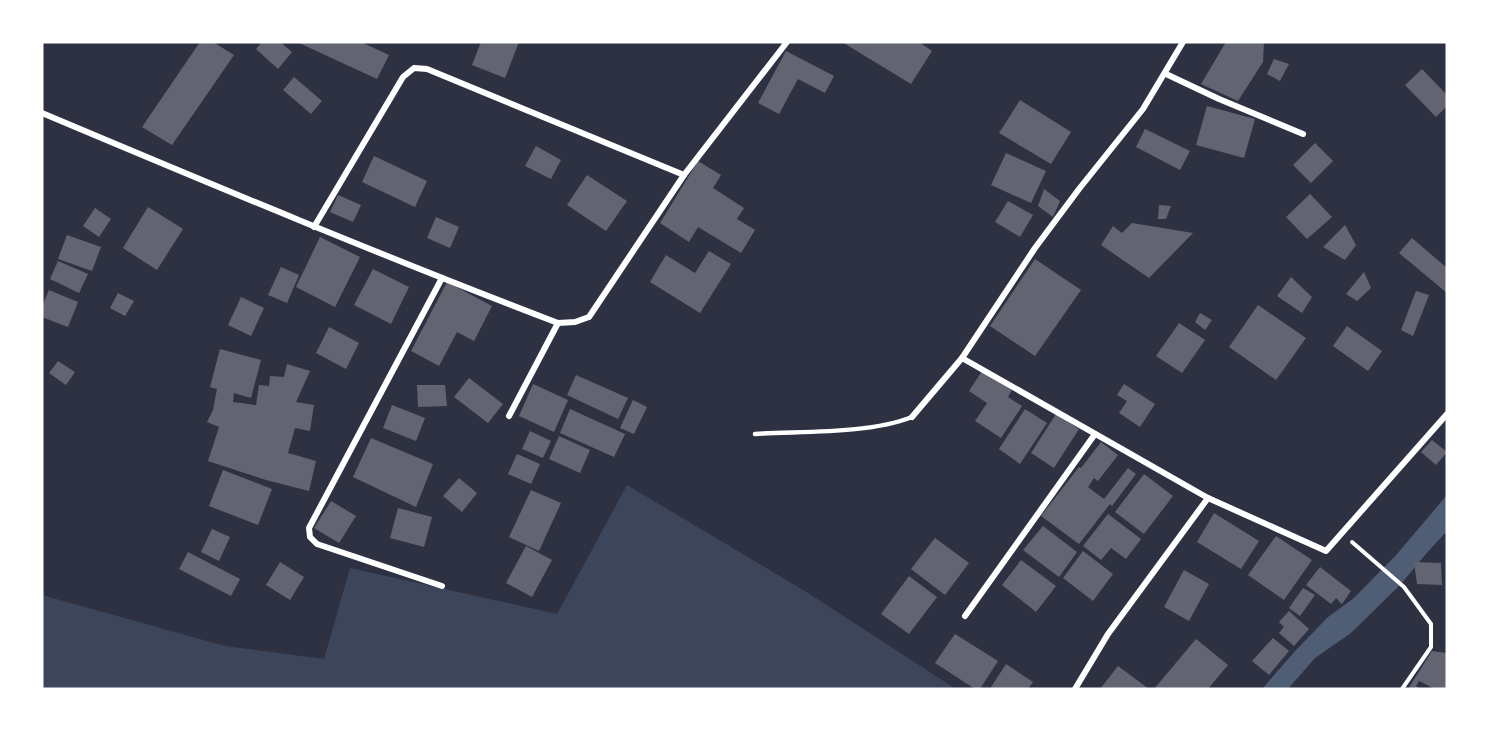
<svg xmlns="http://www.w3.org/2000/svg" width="1489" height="731" viewBox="0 0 1489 731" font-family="Mulish,sans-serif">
<rect width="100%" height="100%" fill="#2d3142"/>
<polygon fill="#3c4559" points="627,485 805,591 956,689 42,689 42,595 225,646 324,659 350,568 557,614"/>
<polygon fill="#4f5d75" points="1447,495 1447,531 1425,555 1401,584 1351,633 1315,658 1288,689 1262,689 1297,649 1328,617 1354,598 1397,554"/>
<g fill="#626471">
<polygon points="200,42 213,42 234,55 172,145 142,127"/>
<polygon points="262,42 280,42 292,52 278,69 256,49"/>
<polygon points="297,42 361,42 389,55 377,79"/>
<polygon points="481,42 519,42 505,78 472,65"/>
<polygon points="842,42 919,42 932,51 911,84"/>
<polygon points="1226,42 1264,42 1263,62 1238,101 1201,84"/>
<polygon points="786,51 834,76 825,93 798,79 779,114 758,103"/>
<polygon points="1274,59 1289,64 1280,81 1267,74"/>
<polygon points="1422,69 1447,95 1447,106 1436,117 1405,85"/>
<polygon points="294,77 322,101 311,114 283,90"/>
<polygon points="1020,100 1071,132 1051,164 999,133"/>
<polygon points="1207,106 1255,119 1244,158 1196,145"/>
<polygon points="1145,129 1190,151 1180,170 1136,147"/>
<polygon points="1315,143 1333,161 1311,183 1293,165"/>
<polygon points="536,146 561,160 551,179 525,166"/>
<polygon points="1006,153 1046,171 1031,203 991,185"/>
<polygon points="374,156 427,181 415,207 362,182"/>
<polygon points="698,161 721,175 713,188 744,208 737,219 755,230 741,253 698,227 689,242 660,223"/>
<polygon points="587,175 627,201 606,231 567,205"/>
<polygon points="1044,189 1060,201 1053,217 1038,206"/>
<polygon points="1310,194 1332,217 1307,239 1286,217"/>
<polygon points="338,195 361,205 353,222 330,212"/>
<polygon points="1008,201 1033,215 1020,237 995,222"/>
<polygon points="1159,205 1171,206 1166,219 1158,219"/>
<polygon points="148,207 183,229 157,270 123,248"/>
<polygon points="95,208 111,219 99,237 83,226"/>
<polygon points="436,217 459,227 450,248 427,238"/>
<polygon points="1132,223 1193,233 1149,278 1101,245 1113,226 1122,233"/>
<polygon points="1345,225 1356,245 1345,260 1323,247"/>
<polygon points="67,235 101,247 92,271 58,259"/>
<polygon points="320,237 360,257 335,307 296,287"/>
<polygon points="1412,238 1447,268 1447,293 1399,253"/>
<polygon points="709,251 731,264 700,313 650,282 666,255 695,273"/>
<polygon points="1035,259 1081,290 1035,356 990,326"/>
<polygon points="58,261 88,274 79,293 50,279"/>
<polygon points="281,267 299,275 287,303 268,295"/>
<polygon points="373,269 409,287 391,324 354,305"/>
<polygon points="1364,272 1371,288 1357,301 1346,294"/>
<polygon points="1291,277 1312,297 1302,313 1277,296"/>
<polygon points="447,282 492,306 474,341 457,332 439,366 411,351"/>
<polygon points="49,290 78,302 68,327 42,317 42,306"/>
<polygon points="1416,291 1429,295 1413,336 1401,330"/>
<polygon points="118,293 134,301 125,316 110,308"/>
<polygon points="241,297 264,308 251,336 228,325"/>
<polygon points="1258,305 1306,338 1276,380 1229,347"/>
<polygon points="1200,313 1212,320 1205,330 1195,322"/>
<polygon points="1179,323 1205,340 1182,373 1156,356"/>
<polygon points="1347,326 1382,351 1368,371 1333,346"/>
<polygon points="329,327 359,343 346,369 316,353"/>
<polygon points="220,349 261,360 251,398 234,393 233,402 256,405 259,385 269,386 270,376 284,377 287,364 310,371 296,402 314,405 310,431 295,428 288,453 316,461 309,491 266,480 208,461 219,427 207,422 213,410 217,389 210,387"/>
<polygon points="58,361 75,372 66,385 49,373"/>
<polygon points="982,371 1012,390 1008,397 1022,406 1001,438 975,421 987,403 969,391"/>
<polygon points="576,375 628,398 618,419 567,395"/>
<polygon points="469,378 503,404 488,423 454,397"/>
<polygon points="533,384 568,400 554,432 519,416"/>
<polygon points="1124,384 1155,404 1140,427 1119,413 1127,401 1117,395"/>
<polygon points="417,385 445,385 447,406 418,407"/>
<polygon points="633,400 647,407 634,434 620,428"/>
<polygon points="392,405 425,418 416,441 383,428"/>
<polygon points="570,409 625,434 614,457 560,433"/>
<polygon points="1025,409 1047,423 1020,464 999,449"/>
<polygon points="1056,414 1079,429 1054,468 1031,453"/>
<polygon points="530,431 551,441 543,458 522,449"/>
<polygon points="559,436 590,450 580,473 549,459"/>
<polygon points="371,438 433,464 416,507 353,477"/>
<polygon points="1432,440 1447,452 1436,465 1421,452"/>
<polygon points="1101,442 1118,455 1098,481 1094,478 1088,487 1104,499 1128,468 1136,474 1112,506 1110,504 1079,544 1041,516 1079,467 1081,468"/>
<polygon points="517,454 540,464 531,484 508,474"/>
<polygon points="223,470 272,489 258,525 209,506"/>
<polygon points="1144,474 1173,496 1144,534 1115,512"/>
<polygon points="459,478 477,493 462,512 443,496"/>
<polygon points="531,490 561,503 539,551 509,537"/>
<polygon points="331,501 356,516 339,543 314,528"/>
<polygon points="398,508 432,517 424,547 390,538"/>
<polygon points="1214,513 1259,541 1241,569 1197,542"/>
<polygon points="1108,514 1141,539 1126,559 1111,548 1101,560 1083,546"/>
<polygon points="1043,526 1077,552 1059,577 1023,550"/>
<polygon points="212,529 230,537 219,561 201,552"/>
<polygon points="1276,536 1312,560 1284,600 1248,575"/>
<polygon points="935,538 969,563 945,595 911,569"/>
<polygon points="526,546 552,560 532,597 506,583"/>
<polygon points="1083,551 1113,574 1093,601 1063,578"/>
<polygon points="188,552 240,579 231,596 179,569"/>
<polygon points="1021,560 1056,586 1036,612 1002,585"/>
<polygon points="280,562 304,577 290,600 266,585"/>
<polygon points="1414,562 1441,563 1442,585 1417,584"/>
<polygon points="1320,567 1351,591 1342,604 1336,598 1331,604 1306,585"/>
<polygon points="1184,570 1209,584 1189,621 1164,607"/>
<polygon points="909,576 937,597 909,634 881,614"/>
<polygon points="1303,588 1315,595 1300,616 1289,608"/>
<polygon points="1289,611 1309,629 1294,646 1279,633 1284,627 1279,622"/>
<polygon points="955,634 998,661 980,689 975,689 935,663"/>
<polygon points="1273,638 1289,651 1269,675 1252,661"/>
<polygon points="1196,639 1228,665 1208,689 1154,689"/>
<polygon points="1432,651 1447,653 1447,689 1435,689 1419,681 1416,686 1421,689 1408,689"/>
<polygon points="1006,664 1033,682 1028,689 994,689 991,687"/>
<polygon points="1118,666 1149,689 1100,689"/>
</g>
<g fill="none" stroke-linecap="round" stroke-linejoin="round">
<polyline stroke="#fff" stroke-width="4" points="1352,542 1404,587 1431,624 1431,647 1402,689"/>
<path stroke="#fff" stroke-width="4.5" d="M 755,434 C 802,431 869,434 912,417"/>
<g stroke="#fff" stroke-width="6">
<polyline points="1166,74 1219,99 1303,134"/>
<path d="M 42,113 C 213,185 385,257 558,323 L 575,322 L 589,317 L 684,175 L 787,42"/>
<polyline points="314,227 403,77 414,68 427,69 684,175"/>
<polyline points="962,358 1208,498 1326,551 1447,414"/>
<polyline points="509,416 558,323"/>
<polyline points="912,417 962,358 1035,248 1079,189 1143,109 1183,42"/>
<polyline points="442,586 317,544 310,537 309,528 442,278"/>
<polyline points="965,616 1095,434"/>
<polyline points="1075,689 1108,634 1208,498"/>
</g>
</g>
<rect width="1489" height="731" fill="none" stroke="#ffffff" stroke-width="87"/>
</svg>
